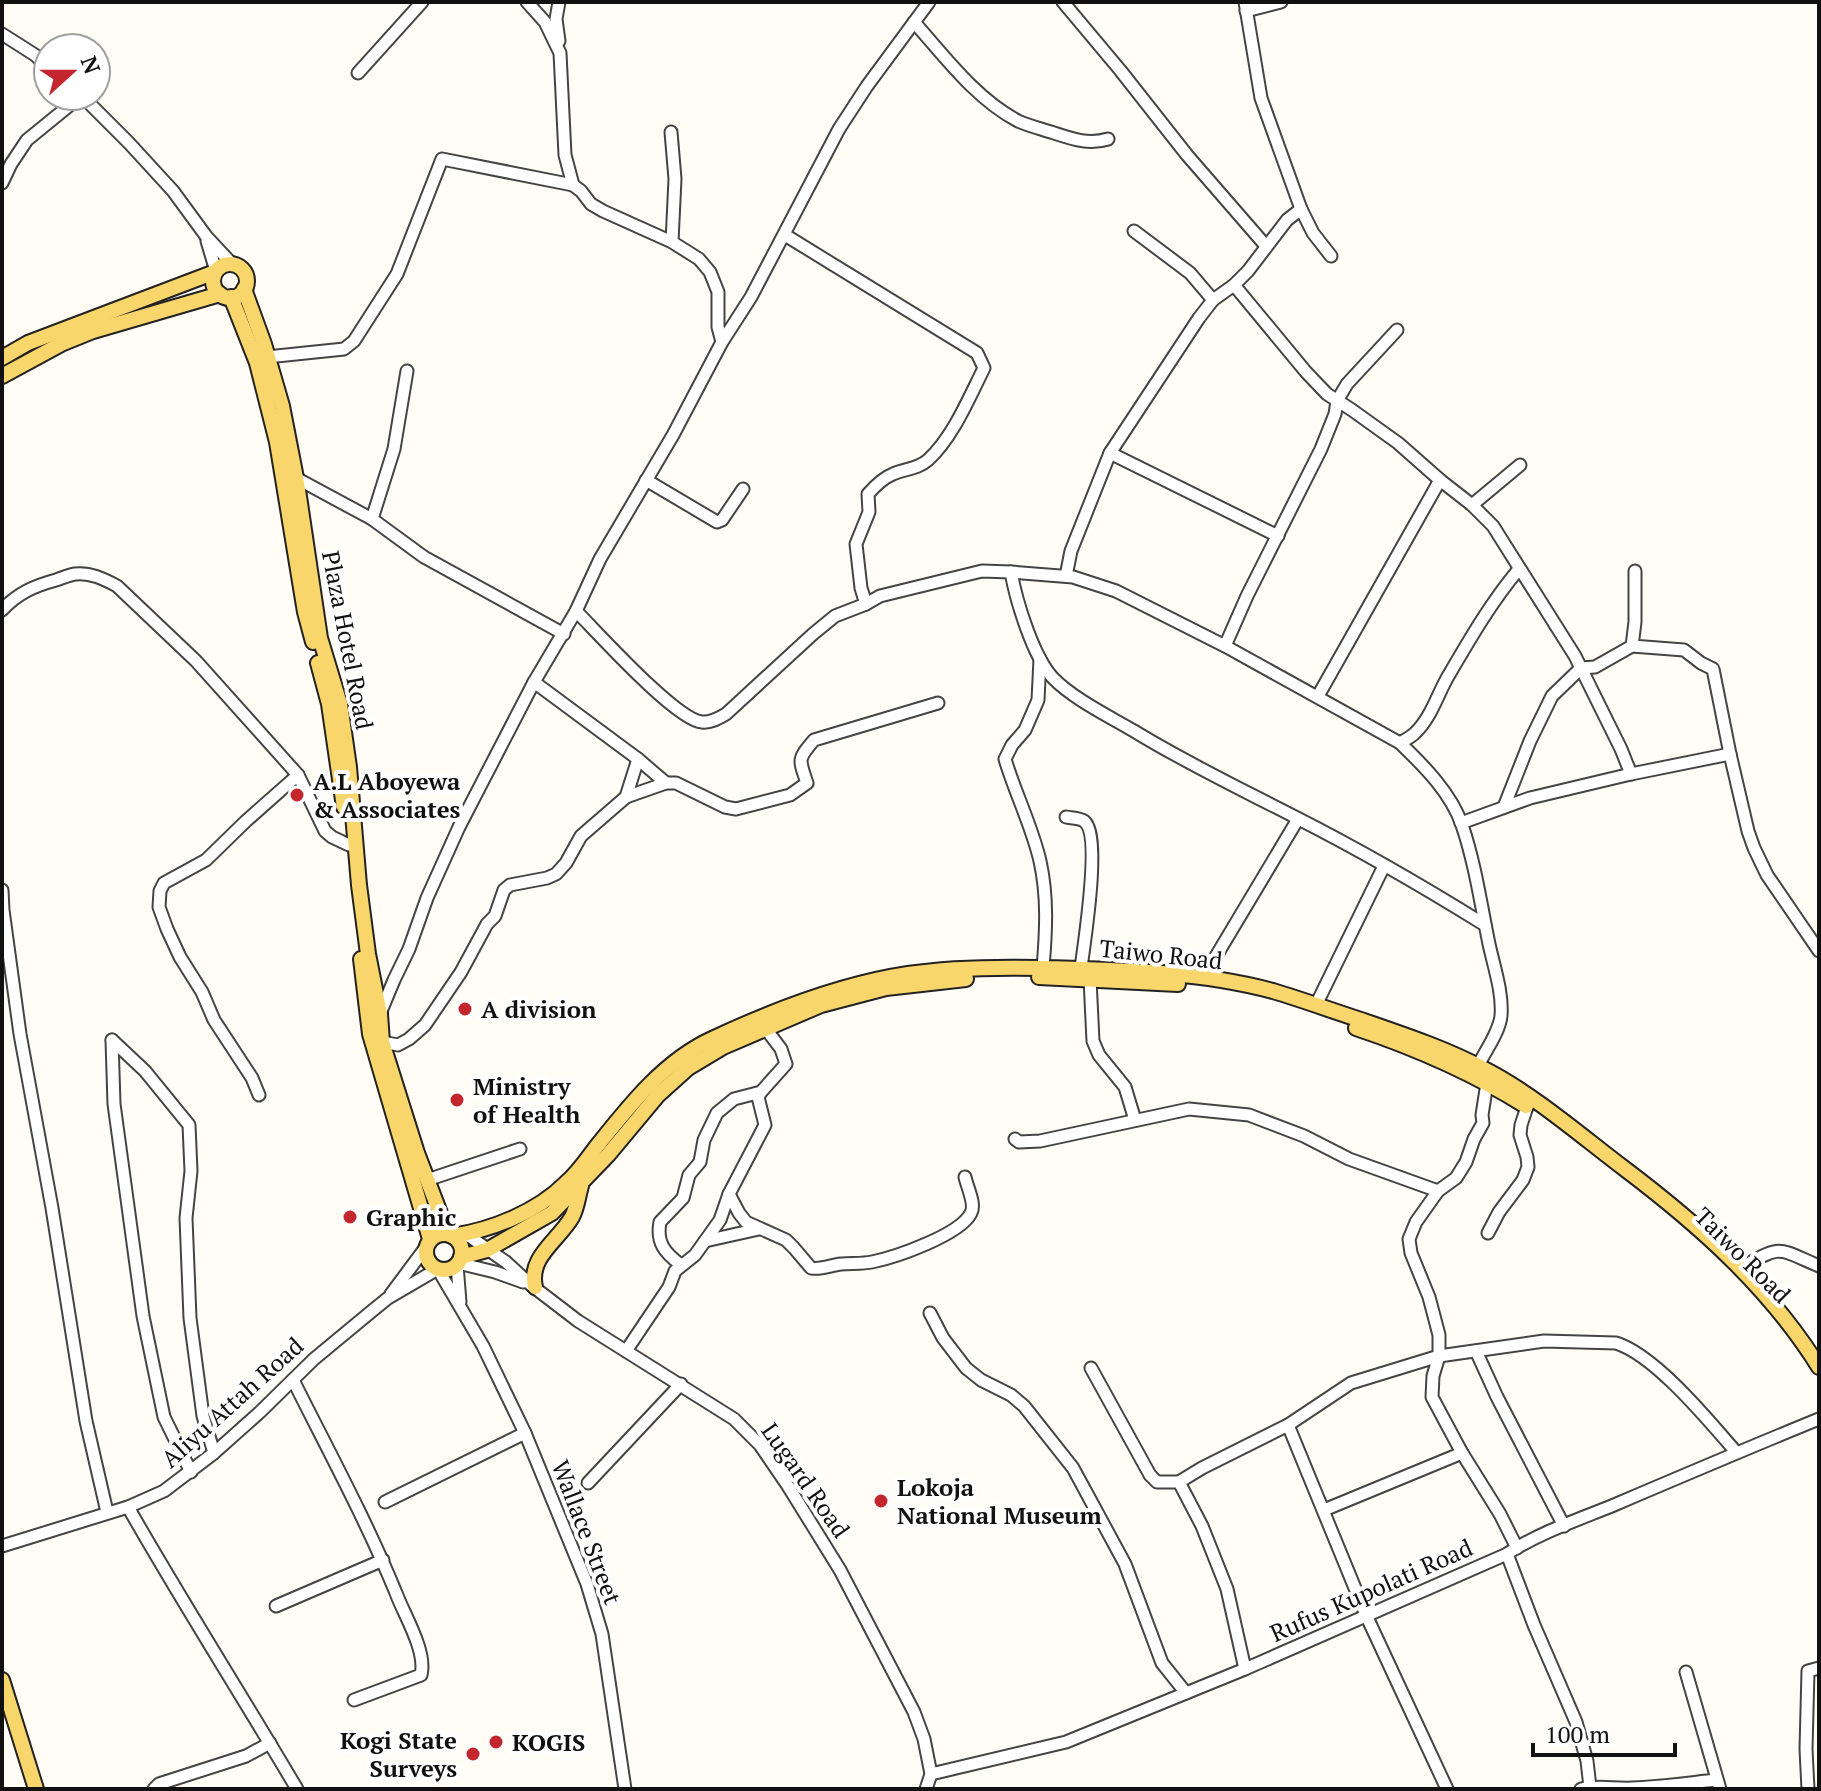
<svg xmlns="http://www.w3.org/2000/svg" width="1821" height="1791" viewBox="0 0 1821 1791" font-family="'PT Serif',serif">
<rect width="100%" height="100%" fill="#fffdf5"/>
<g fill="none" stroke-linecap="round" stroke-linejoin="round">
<defs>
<g id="minor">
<polyline points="527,2 545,22 560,53 565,155 573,185 581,191 591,204 603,211 672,242 699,259 710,272 718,292 718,327 722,342"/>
<polyline points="1063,2 1120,70 1187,155 1266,246"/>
<polyline points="1245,2 1261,98 1301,209 1313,233 1331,256"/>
<polyline points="1246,11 1281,2"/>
<path d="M 914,22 C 945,57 976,99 1018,121 C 1029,126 1042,129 1054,133 C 1072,139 1089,145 1108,139"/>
<polyline points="2,34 35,55 48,67"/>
<polyline points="559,41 556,19 559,2"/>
<polyline points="358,73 422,2"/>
<polyline points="82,96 129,143 173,191 206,236 232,264"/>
<polyline points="671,132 675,179 672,242"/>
<polyline points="2,183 11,164 27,140 81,96"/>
<polyline points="1134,231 1190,273 1213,300"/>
<path d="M 785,235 L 977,353 L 984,368 C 969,398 953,437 928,460 C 918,469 904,469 893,474 C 883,478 875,486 868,494 L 869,512 L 856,544 L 861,588 L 866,604"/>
<polyline points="207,241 216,271"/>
<polyline points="1234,285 1306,372 1327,394 1352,410 1398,443 1440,480 1472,505 1493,526 1575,656 1621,749 1631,774"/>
<polyline points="267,357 344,349 354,341 397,274 442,159 573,185"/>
<polyline points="1110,453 1278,536"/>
<polyline points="296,478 372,519 424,557 564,634"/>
<polyline points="646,480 717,522 722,520 743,489"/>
<polyline points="1472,505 1520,465"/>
<polyline points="372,519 394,449 407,371"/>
<polyline points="1635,571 1635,622 1632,646 1684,650 1701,663 1713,669 1730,754 1748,831 1754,848 1767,875 1819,951"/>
<path d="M 1011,572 C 1016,600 1033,657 1053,678 C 1072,698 1110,717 1134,731 C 1186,763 1241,789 1295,817 C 1360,850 1424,887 1485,925"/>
<polyline points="1066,576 1071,551 1110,453 1199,318 1213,300 1234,285 1248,271 1287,220 1301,209"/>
<path d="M 2,610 C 18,593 34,586 56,580 C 62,578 69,575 75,574 C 90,572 104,579 117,586 L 196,661 L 298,775 L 325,831 L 332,837 L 349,845"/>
<path d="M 576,611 C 598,633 676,720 702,722 C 711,723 719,718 726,714 L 813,634 L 835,616 L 866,604 L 880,596 L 982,571 L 1011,572 L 1073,577 L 1116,591 L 1225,646 L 1400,743 C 1424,766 1451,793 1462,825 C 1475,863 1481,905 1489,944 C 1494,967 1503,993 1501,1016 C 1499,1033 1485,1051 1478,1066"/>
<polyline points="1225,646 1247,596 1321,449 1335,414 1337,401 1347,384 1397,330"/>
<path d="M 1040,659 L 1038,700 L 1025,730 L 1012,745 L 1005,759 C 1015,793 1032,826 1040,861 C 1048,897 1046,932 1043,968"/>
<polyline points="534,682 638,759 666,783"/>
<polyline points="1318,696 1440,480"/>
<path d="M 1400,743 C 1405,740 1411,737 1415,733 C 1432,717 1438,692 1450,673 C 1471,637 1492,601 1519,569"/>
<polyline points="626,797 638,759"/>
<polyline points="1504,807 1530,741 1552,696 1581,668 1595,667 1632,646"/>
<path d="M 1066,817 C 1071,818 1080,818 1084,821 C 1102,834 1084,944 1081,968"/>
<polyline points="1461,823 1530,798 1631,774 1730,754"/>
<polyline points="2,890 3,910 20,1034 52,1208 86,1421 107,1512"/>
<polyline points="1203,978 1298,819"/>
<polyline points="1090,979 1093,1041 1099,1055 1125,1087 1135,1120"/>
<polyline points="1316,1005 1384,866"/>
<polyline points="379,1016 394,980 409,949 427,898 459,827 534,682 576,611 600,559 673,435 722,342 751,297 839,129 867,86 929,2"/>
<polyline points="112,1040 145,1071 189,1125 191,1171 186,1218 190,1318 203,1416 214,1453"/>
<polyline points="112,1040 114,1104 143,1316 164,1417 191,1472"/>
<path d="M 382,1042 L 398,1045 L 409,1039 L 425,1025 L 461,972 L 487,924 L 495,916 L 504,890 L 510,885 L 547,878 L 556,874 L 566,863 L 581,836 L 626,797 L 666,783 L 676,783 L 725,807 L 736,809 L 790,795 L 807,783 C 799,759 797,760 814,740 L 938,703"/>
<polyline points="1487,1083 1482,1115 1483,1123 1474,1139 1466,1162 1456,1178 1438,1191 1416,1222 1409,1239 1411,1253 1429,1297 1439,1335 1439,1356 1433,1376 1432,1397 1462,1453 1500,1514 1517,1548"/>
<polyline points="259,1095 252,1078 214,1020 202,992 180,957 167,929 159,907 160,891 164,883 206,860 246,821 298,775"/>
<polyline points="1015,1139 1019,1142 1040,1141 1189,1109 1249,1115 1304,1136 1349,1159 1438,1191"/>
<polyline points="427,1180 520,1149"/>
<path d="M 729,1194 L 739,1213 L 746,1222 L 786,1240 L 794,1248 L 811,1268 C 821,1270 831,1265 841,1264 C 851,1263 862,1264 872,1262 C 896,1257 960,1235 971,1213 C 976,1204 967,1187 965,1177"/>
<polyline points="1488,1233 1499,1212 1523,1180 1528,1167 1527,1157 1520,1135 1521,1125 1527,1107"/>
<polyline points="466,1234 506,1262 531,1285 578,1321 734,1419 760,1445 788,1486 840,1570 914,1712 924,1739 931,1774 926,1789"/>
<polyline points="705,1241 759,1229"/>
<polyline points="458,1263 495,1272 523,1282"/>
<polyline points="457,1265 460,1302"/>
<path d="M 681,1265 C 665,1253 656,1243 660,1222 L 683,1198 L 689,1175 L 700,1162 L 704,1140 L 717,1113 L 734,1099 L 761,1092 L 786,1064 L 781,1049 L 766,1029"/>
<path d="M 1741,1268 C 1782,1244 1777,1248 1819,1266"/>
<polyline points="439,1271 483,1346 525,1433 587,1584 602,1634 625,1789"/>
<polyline points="391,1294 426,1247"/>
<polyline points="930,1313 943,1338 966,1368 981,1380 1011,1395 1024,1406 1073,1468 1125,1564 1162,1663 1186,1693"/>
<polyline points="626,1351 669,1287 675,1271 695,1255 720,1220 729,1194 765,1125 758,1097 761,1092"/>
<polyline points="1476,1351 1497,1397 1564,1526"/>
<polyline points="1091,1368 1150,1475 1157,1482 1179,1482 1202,1526 1227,1589 1245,1669"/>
<path d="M 293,1380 C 328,1450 366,1520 396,1593 C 404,1615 427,1651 421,1675 L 354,1700"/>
<polyline points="1288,1425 1366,1615 1447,1789"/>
<path d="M 1179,1482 L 1202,1468 L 1288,1425 L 1351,1383 L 1439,1356 L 1544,1341 L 1616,1343 C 1655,1355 1709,1421 1736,1452"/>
<polyline points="588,1483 681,1384"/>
<polyline points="385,1502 525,1433"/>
<path d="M 128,1507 C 182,1602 241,1694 297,1789"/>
<polyline points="1324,1510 1462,1453"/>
<polyline points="2,1546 128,1507 164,1491 214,1453 260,1412 314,1359 372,1311 388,1298 436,1270"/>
<polyline points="1507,1554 1534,1625 1576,1722 1587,1761 1590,1787"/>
<polyline points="276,1606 383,1560"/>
<polyline points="1686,1672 1720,1789"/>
<path d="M 931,1774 L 1066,1742 L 1245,1669 L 1507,1554 C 1536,1534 1580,1519 1614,1505 C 1682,1476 1750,1447 1819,1419"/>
<polyline points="154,1789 159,1784 246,1756 270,1743"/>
<path d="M 1581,1789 C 1598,1785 1615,1789 1632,1788 C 1660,1787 1688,1783 1716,1780"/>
<polyline points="1808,1789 1806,1749 1808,1671 1819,1668"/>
</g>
<g id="major">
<circle cx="230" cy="281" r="17"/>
<polyline points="244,289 264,344 282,406 297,483 320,638 340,704 349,767 359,885 368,954 380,1014 382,1042 417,1153 448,1234"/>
<polyline points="231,297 257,363 277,442 305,612 313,642"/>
<polyline points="2,358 28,343 215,272"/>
<polyline points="2,376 61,344 93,331 220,294"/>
<polyline points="318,663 329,704 344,807"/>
<polyline points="361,959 370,1034 430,1239"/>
<polyline points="1039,977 1178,984"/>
<path d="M 1356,1028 C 1416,1048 1473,1073 1526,1106"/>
<circle cx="444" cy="1252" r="18"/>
<path d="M 452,1236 C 492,1230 537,1212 566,1183 C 578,1173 587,1159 597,1146 C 629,1106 664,1061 712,1039 C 774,1010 841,984 908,974 C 953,967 999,967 1043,968 C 1120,970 1199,971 1273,991 C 1303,1000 1333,1011 1364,1021 C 1404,1035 1444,1048 1482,1068 C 1532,1093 1580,1135 1625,1169 C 1699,1225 1769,1287 1819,1367"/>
<polyline points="461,1257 487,1250 552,1213 608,1155 658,1095 688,1068 723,1047 821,1005 886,988 966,979"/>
<path d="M 535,1287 C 528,1257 558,1241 572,1217 C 577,1208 578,1196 581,1186"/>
<polyline points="2,1680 36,1789"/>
</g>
</defs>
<use href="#minor" stroke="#444" stroke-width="15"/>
<use href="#major" stroke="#222" stroke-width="18"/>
<use href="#minor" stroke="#fff" stroke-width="11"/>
<use href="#major" stroke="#f9d66b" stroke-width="14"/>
</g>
<g fill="#c4262e" stroke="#fff" stroke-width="3">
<circle cx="297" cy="795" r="8"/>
<circle cx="465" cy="1009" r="8"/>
<circle cx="457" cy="1100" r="8"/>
<circle cx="350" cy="1217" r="8"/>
<circle cx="881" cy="1501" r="8"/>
<circle cx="496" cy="1742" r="8"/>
<circle cx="473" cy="1754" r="8"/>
</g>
<g text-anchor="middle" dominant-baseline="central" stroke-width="8" stroke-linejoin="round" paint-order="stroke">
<g font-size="24" fill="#111" stroke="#fff">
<text transform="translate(348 640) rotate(79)">Plaza Hotel Road</text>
<text transform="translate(1161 954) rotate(6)">Taiwo Road</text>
<text transform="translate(1743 1255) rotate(45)">Taiwo Road</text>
<text transform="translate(232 1402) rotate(-42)">Aliyu Attah Road</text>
<text transform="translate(806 1480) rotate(55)">Lugard Road</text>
<text transform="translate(587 1532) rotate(69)">Wallace Street</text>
<text transform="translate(1371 1590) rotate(-24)">Rufus Kupolati Road</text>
</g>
<g font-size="24" font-weight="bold" fill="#111" stroke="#fff" text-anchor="start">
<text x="313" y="781">A.L Aboyewa<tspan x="313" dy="28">&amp; Associates</tspan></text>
<text x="481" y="1009">A division</text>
<text x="473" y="1086">Ministry<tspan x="473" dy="28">of Health</tspan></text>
<text x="366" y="1217">Graphic</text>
<text x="897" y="1487">Lokoja<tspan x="897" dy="28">National Museum</tspan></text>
<text x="457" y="1740" text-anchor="end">Kogi State<tspan x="457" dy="28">Surveys</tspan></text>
<text x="512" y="1742">KOGIS</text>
</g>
</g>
<rect width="1821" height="1791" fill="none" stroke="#111111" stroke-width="8"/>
<g transform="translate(72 72) rotate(69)"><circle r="38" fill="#ffffff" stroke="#a0a0a0" stroke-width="2"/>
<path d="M0-6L14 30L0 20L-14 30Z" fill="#c4262e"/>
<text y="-12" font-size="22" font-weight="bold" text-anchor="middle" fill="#111111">N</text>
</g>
<path d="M1533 1743v12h142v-12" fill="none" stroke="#111111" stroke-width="4"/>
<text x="1545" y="1743" font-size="24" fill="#111111" stroke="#ffffff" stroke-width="6" paint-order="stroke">100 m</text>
</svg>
